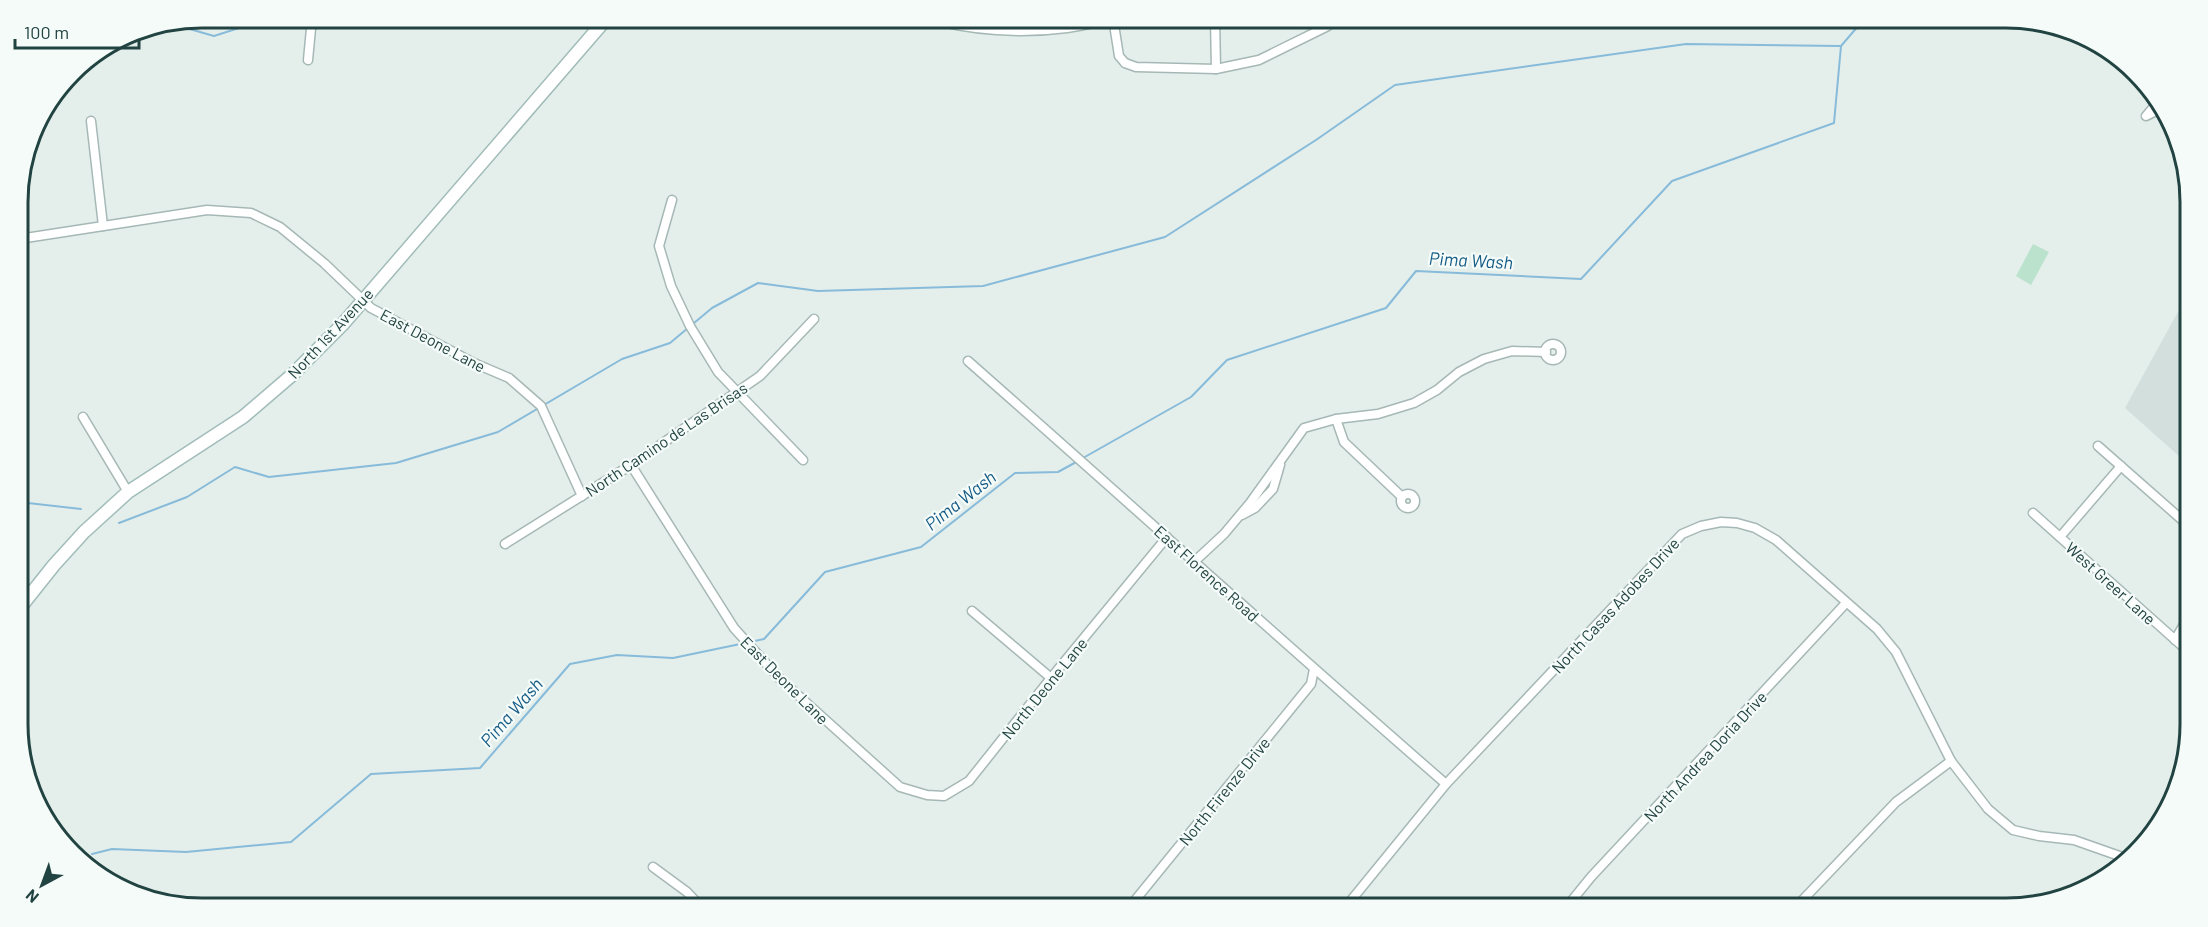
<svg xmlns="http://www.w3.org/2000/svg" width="2208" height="927" viewBox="0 0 2208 927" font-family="Barlow,sans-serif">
<rect width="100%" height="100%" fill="#e4efec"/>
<polygon fill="#d2dfdd" points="2189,292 2189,465 2125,408"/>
<polygon fill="#bbe2cd" points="2033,244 2049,252 2031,285 2016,276"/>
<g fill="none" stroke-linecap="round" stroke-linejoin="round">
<g stroke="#87bbd9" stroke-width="2">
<polyline points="172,24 214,36 270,18"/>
<polyline points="1083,458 1191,397 1227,360 1386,308 1416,271 1581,279 1672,181 1834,123 1841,46 1865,18"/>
<polyline points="19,502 81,509"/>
<polyline points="119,523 187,497 235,467 269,477 396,463 498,432 622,359 670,343 712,308 758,283 818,291 983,286 1165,237 1316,140 1395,85 1686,44 1841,46"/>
<polyline points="750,642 764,639 825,572 921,547 1015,473 1058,472 1078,461"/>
<polyline points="92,854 112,849 186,852 291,842 371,774 480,768 570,664 617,655 673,658 745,643"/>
</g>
<defs>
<g id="minor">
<path d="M 927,18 C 971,31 1021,34 1067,28 C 1082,26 1098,22 1113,19"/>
<polyline points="1113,18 1119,56 1125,63"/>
<polyline points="1215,18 1216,69"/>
<polyline points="308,60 312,18"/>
<polyline points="1125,63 1136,67 1216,69 1259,60 1328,26 1335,18"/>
<polyline points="2157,103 2146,116 2160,109"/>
<polyline points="91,121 103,226"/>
<polyline points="672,200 659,246 671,286 690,326 718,372 803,460"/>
<polyline points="19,239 207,210 251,213 280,227 324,263 371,308 474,363 509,378 541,406 582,496"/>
<circle cx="1553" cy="352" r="8"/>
<path d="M 968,361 C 1128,502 1285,644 1446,784"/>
<polyline points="83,417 128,492"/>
<polyline points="1336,419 1344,442 1402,497"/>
<polyline points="2098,446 2189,526"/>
<polyline points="631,465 734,628 780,679 900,787 927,795 944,796 969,781 1051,678 1167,537"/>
<circle cx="1408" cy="501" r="7"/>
<polyline points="2033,513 2190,653"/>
<polyline points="1242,515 1255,508 1273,489 1280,465"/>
<polyline points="2060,537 2121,466"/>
<polyline points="505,544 631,465 760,376 814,319"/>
<polyline points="1195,561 1224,534 1250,503 1304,428 1336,419 1378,414 1414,403 1437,390 1459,372 1484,359 1512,351 1546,352"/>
<polyline points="972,611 1051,678"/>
<polyline points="2175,640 2190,614"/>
<polyline points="653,867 687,892 703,909"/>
<polyline points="1128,909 1311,684 1314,669"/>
<polyline points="1344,909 1446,784 1682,534 1701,526 1721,522 1737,523 1755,528 1776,540 1877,629 1896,652 1951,761 1988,809 2013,830 2039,836 2074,840 2128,859"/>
<polyline points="1565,909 1591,877 1846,603"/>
<polyline points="1794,909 1896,802 1951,761"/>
</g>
<polyline id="secondary" points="19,609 54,565 84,532 128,492 243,417 292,375 342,325 607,18"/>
</defs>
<use href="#minor" stroke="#a6b8b5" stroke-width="11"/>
<use href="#secondary" stroke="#a1bcb9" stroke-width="15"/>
<use href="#minor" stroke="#fff" stroke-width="8"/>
<use href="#secondary" stroke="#fff" stroke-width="12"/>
</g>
<g text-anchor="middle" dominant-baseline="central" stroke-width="4.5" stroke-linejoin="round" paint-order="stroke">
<g font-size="16" fill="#214341" stroke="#f5fbf9">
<text transform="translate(330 333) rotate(-47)">North 1st Avenue</text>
<text transform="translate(433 340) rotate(28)">East Deone Lane</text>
<text transform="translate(666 439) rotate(-34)">North Camino de Las Brisas</text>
<text transform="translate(1207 573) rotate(42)">East Florence Road</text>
<text transform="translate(2111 583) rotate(42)">West Greer Lane</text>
<text transform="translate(1615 605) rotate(-47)">North Casas Adobes Drive</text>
<text transform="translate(785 680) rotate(45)">East Deone Lane</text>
<text transform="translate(1044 688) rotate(-51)">North Deone Lane</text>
<text transform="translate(1705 756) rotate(-47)">North Andrea Doria Drive</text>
<text transform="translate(1224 791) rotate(-51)">North Firenze Drive</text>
</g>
<g font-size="18" font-style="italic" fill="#145b86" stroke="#f5fbf9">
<text transform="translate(1471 260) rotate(3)">Pima Wash</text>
<text transform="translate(960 500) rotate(-38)">Pima Wash</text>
<text transform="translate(511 712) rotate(-49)">Pima Wash</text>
</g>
</g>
<path d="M0 0H2208V927H0ZM202 28H2006A174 174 0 0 1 2180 202V724A174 174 0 0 1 2006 898H202A174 174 0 0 1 28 724V202A174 174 0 0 1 202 28Z" fill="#f5fbf9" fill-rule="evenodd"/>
<path fill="none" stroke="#214341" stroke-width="3" d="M202 28H2006A174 174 0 0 1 2180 202V724A174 174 0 0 1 2006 898H202A174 174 0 0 1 28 724V202A174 174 0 0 1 202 28Z"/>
<g transform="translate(42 885) rotate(221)" stroke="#f5fbf9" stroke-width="4.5" paint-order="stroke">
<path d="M0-4.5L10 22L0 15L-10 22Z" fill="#214341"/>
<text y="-9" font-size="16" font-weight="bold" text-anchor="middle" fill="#214341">N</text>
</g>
<path d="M15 39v9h124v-9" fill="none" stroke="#214341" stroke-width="3"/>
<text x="24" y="39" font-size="18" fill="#214341" stroke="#f5fbf9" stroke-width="4.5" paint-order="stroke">100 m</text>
</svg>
